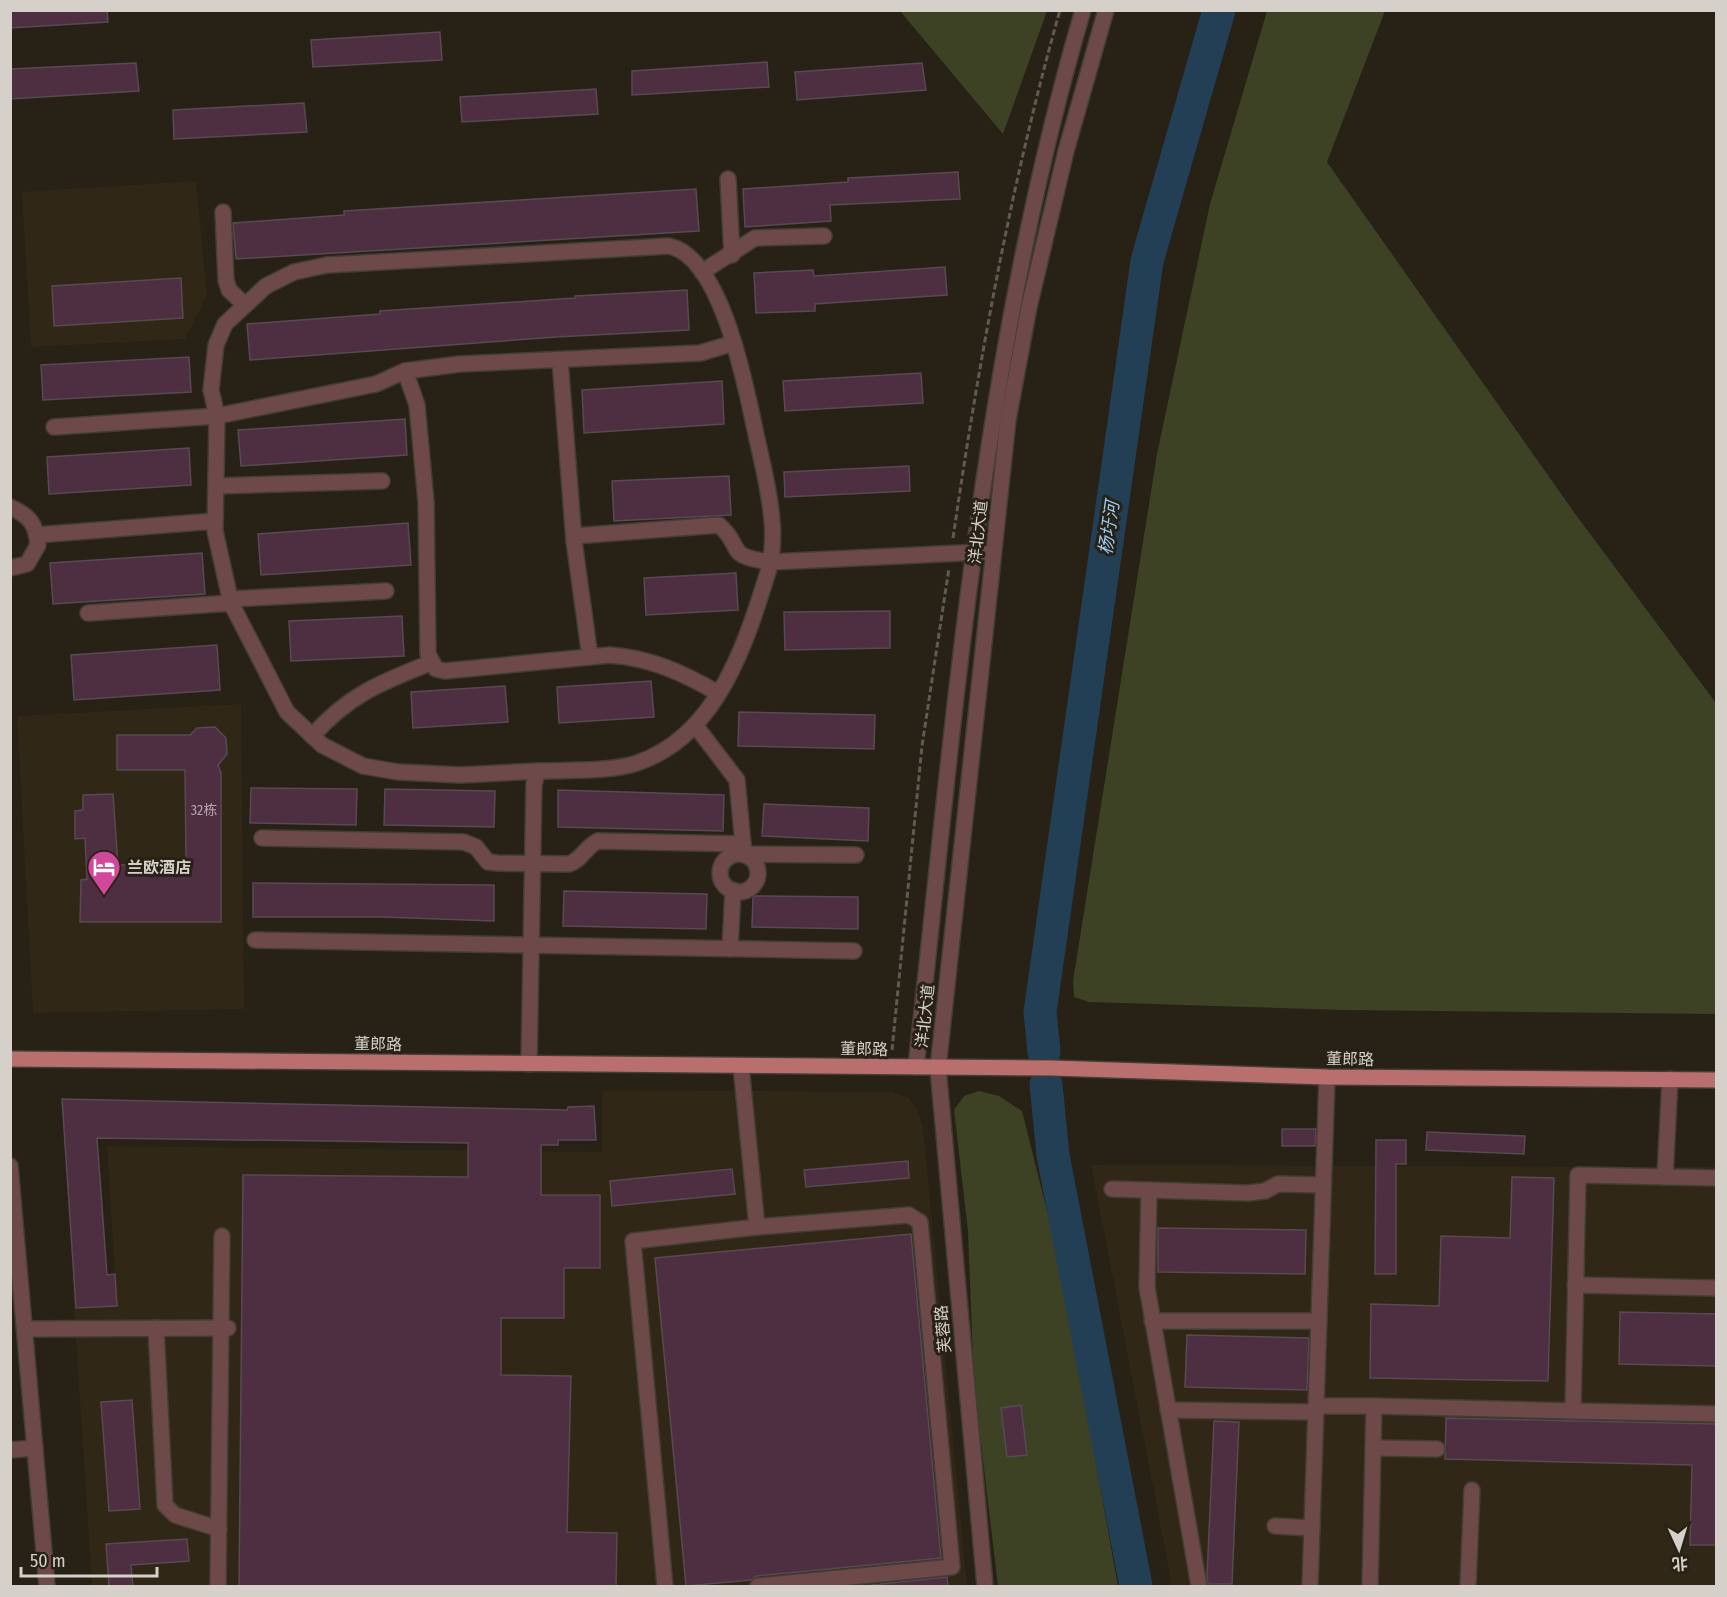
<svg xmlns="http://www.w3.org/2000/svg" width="1727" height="1597" viewBox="0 0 1727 1597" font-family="'Fira Sans Condensed','Noto Sans SC',sans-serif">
<rect width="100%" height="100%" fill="#272116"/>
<g fill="#302716">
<polygon points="196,181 207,295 185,339 31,347 22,192"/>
<polygon points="241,704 244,1009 33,1013 17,716"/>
<polygon points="602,1090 891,1092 909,1098 918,1111 923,1128 967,1586 92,1586 72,1277 115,1274 107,1146 602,1152"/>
<polygon points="1091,1165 1716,1167 1716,1586 1172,1586"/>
</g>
<g fill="#3c4223">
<polygon points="900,11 1047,11 1003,134"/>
<polygon points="1267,11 1385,11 1327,162 1576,515 1716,703 1716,1014 1344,1010 1089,1002 1074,997 1073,981 1157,454 1210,204"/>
<polygon points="979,1091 999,1096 1022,1111 1060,1263 1118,1586 998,1586 974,1385 968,1231 954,1110 964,1096"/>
</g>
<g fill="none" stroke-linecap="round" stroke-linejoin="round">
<g stroke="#223f55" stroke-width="33">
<polyline points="1044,1052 1040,1012 1147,261 1219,10"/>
<polyline points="1046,1085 1053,1155 1136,1586"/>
</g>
</g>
<g fill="#4e2f41" stroke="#574a51" stroke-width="1.5">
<polygon points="10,10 107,10 108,22 10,28"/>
<polygon points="440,32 442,60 313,67 311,40"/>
<polygon points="767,62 769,87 632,95 632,71"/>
<polygon points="136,63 139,91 10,99 10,69"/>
<polygon points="922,63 926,90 797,100 795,72"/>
<polygon points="596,89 598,114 462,122 460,97"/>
<polygon points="304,103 307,132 174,139 173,110"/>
<polygon points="958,172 960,199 830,205 831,221 745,227 743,189 848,182 848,178"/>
<polygon points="696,189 699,231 236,259 233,223 344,215 344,211"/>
<polygon points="945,267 947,295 815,304 815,311 756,313 754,273 813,270 814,276"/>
<polygon points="181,278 183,318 54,326 52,286"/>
<polygon points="687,290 689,330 556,337 250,360 247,324 380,314 380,311 575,298 575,296"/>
<polygon points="189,357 191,392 43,400 41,365"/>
<polygon points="921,373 923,403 785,411 783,381"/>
<polygon points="722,381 724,424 584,433 582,390"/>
<polygon points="405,419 407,455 241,466 238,430"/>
<polygon points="189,448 191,485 49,494 47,457"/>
<polygon points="909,466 910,491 785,497 784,472"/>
<polygon points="729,476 731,515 614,521 612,481"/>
<polygon points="408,523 411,565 261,575 258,534"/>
<polygon points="202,553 205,594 53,604 50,563"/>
<polygon points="736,573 738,610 646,615 644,578"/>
<polygon points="890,611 890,648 785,650 784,612"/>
<polygon points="402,616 404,656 291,661 289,621"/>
<polygon points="217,645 220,690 74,700 71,655"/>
<polygon points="651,681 654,717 559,723 557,687"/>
<polygon points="505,686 508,722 413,728 411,692"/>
<polygon points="739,712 875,715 874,749 738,746"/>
<polygon points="215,727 226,738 227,754 218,765 221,773 221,922 80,922 81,880 87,879 85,838 75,839 75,811 83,810 83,795 113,794 118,865 186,864 185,770 117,770 117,735 190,735 197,728"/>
<polygon points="251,788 357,789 356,825 250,823"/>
<polygon points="385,789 495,791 494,827 384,825"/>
<polygon points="558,790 724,795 723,831 558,827"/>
<polygon points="764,804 869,808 868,841 762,836"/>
<polygon points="253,883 494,885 494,921 383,917 253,917"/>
<polygon points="564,891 707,894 706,929 563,926"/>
<polygon points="753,896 858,897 858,929 752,927"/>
<polygon points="62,1099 567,1110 568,1107 594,1106 596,1140 558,1140 558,1145 541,1145 541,1195 600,1195 600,1268 564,1268 564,1318 501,1318 501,1375 571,1376 567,1532 617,1533 616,1587 239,1587 243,1175 468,1177 468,1143 97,1138 107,1275 115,1274 117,1306 76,1308"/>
<polygon points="1282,1129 1316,1129 1315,1146 1282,1146"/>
<polygon points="1427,1132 1525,1136 1524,1154 1426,1150"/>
<polygon points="1376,1140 1406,1140 1406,1164 1396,1164 1396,1274 1375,1274"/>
<polygon points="908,1161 909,1178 806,1187 804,1170"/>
<polygon points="732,1169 735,1194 612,1206 610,1181"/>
<polygon points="1512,1177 1554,1178 1548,1381 1370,1378 1371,1304 1439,1306 1441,1236 1510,1238"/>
<polygon points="1158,1228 1306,1230 1305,1274 1158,1272"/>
<polygon points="911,1234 941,1558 757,1576 751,1580 686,1586 655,1258"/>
<polygon points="1620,1312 1716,1314 1716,1366 1619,1364"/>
<polygon points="1187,1335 1309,1338 1307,1390 1185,1387"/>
<polygon points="132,1400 140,1509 109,1511 101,1402"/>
<polygon points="1021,1405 1027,1455 1007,1457 1001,1408"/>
<polygon points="1446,1418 1716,1424 1716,1545 1690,1545 1692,1465 1445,1459"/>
<polygon points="1214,1421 1239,1422 1232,1584 1208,1584 1207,1577"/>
<polygon points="187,1539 189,1561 131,1565 133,1587 109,1587 106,1544"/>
<polygon points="947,1577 948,1587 853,1587"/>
</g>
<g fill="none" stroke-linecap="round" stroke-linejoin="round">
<defs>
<g id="minor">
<polyline points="728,179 732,255"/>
<polyline points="223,212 226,280 229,290 244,304"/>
<polyline points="702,272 755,238 824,236"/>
<polyline points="560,360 574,541 590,657"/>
<path d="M 405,371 L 417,405 L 426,502 L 428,654 L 436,669 L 445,671 L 610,655 C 651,658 683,673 718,693"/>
<polyline points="54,427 217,416 376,384 405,371 460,364 700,353 734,343"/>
<polyline points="216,486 382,481"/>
<path d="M 10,507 C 30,516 36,524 38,545 L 27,564 L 10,568"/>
<polyline points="37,535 215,521"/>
<polyline points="230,599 386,591"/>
<polyline points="88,613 231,603"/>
<polyline points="695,725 737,780 744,854 856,855"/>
<path d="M 312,736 C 350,694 380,683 430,663"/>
<path d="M 538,771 L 461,775 L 398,772 L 363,766 L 322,745 L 287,712 L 231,603 L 215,531 L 217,416 L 211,390 L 216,345 L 225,324 L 266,286 L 294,272 L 327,265 L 669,246 C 723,257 747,393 757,439 C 763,466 770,493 772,521 C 774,535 772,548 771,562 C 723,556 745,548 719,525 L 574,536"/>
<path d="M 262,838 L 464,842 L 476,847 L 488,862 L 497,863 L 569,864 C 582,860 585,847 598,841 L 743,844"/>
<circle cx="739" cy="873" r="19"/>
<polyline points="255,940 854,951"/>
<polyline points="730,949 733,890"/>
<path d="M 529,1064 L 534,784 L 538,771 C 567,770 610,772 637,763 C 720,735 748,637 771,562 L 982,552"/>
<polyline points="741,1066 757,1227"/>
<path d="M 916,1067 C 955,713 982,354 1083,10"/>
<polyline points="10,1166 47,1586"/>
<polyline points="1665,1177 1670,1079"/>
<polyline points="1112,1189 1248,1193 1265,1191 1278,1184 1323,1185"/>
<polyline points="1149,1190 1147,1287 1199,1586"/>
<polyline points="1575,1285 1716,1288"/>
<polyline points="1152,1321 1319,1321"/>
<polyline points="156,1328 165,1505 175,1515 219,1529"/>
<polyline points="25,1329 228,1328"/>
<polyline points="1316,1406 1374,1406"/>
<polyline points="1168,1410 1316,1412"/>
<polyline points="1573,1411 1716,1414"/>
<polyline points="1373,1448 1437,1449"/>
<polyline points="10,1450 35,1448"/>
<polyline points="1275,1526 1312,1528"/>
<polyline points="218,1586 222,1236"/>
<polyline points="665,1586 633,1241 757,1227 909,1215 920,1222 952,1567 758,1586"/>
<polyline points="985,1586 938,1068 1008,420 1029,307 1066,151 1106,10"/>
<polyline points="1310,1586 1327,1077"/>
<polyline points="1370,1586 1374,1406 1573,1411 1578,1175 1716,1178"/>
<polyline points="1468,1586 1472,1490"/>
</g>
<polyline id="major" points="10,1059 1052,1068 1327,1077 1716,1080"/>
</defs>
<use href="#minor" stroke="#433d33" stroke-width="18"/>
<use href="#major" stroke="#433d33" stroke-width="18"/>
<g stroke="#605a51" stroke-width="3" stroke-dasharray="6 3" stroke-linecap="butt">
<path d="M 953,538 C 979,360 1011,183 1060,10"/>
<polyline points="892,1050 922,746 949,568"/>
</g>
<use href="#minor" stroke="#6e4949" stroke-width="15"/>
<use href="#major" stroke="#ba6f6f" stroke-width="15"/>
</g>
<defs>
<symbol id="hotel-pin" viewBox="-11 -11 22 30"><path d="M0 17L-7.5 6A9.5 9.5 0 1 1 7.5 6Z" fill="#d1479c" stroke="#272116"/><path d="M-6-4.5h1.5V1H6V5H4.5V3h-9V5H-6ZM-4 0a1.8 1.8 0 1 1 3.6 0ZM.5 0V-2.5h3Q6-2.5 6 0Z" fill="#fff"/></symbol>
</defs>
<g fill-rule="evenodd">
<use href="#hotel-pin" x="85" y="848" width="38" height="52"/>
</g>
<g text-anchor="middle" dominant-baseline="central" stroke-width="6" stroke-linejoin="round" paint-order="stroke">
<g font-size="14" fill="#b3a8a8">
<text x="204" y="810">32栋</text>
</g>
<g font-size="16" fill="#d5d1ca" stroke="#272116">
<text transform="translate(978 532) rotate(-84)">洋北大道</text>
<text transform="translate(925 1016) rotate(-84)">洋北大道</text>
<text transform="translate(378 1044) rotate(1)">董郎路</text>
<text transform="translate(864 1049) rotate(1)">董郎路</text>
<text transform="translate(1350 1059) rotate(1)">董郎路</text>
<text transform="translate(943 1329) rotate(-95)">芙蓉路</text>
</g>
<g font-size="16" font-weight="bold" fill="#d5d1ca" stroke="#272116" text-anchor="start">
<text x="127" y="867">兰欧酒店</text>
</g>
<g font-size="18" font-style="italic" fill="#9acffa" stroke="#272116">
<text transform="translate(1109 528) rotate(-82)">杨圩河</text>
</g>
</g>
<rect width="1727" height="1597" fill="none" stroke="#d5d1ca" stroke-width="24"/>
<g transform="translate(1679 1549) rotate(176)" stroke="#272116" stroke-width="4.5" paint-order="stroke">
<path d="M0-4.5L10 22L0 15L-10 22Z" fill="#d5d1ca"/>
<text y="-9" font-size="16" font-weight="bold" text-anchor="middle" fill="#d5d1ca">北</text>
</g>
<path d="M21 1567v9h136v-9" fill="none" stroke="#d5d1ca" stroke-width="3"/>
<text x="30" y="1567" font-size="18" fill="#d5d1ca" stroke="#272116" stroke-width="4.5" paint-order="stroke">50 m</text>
</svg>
